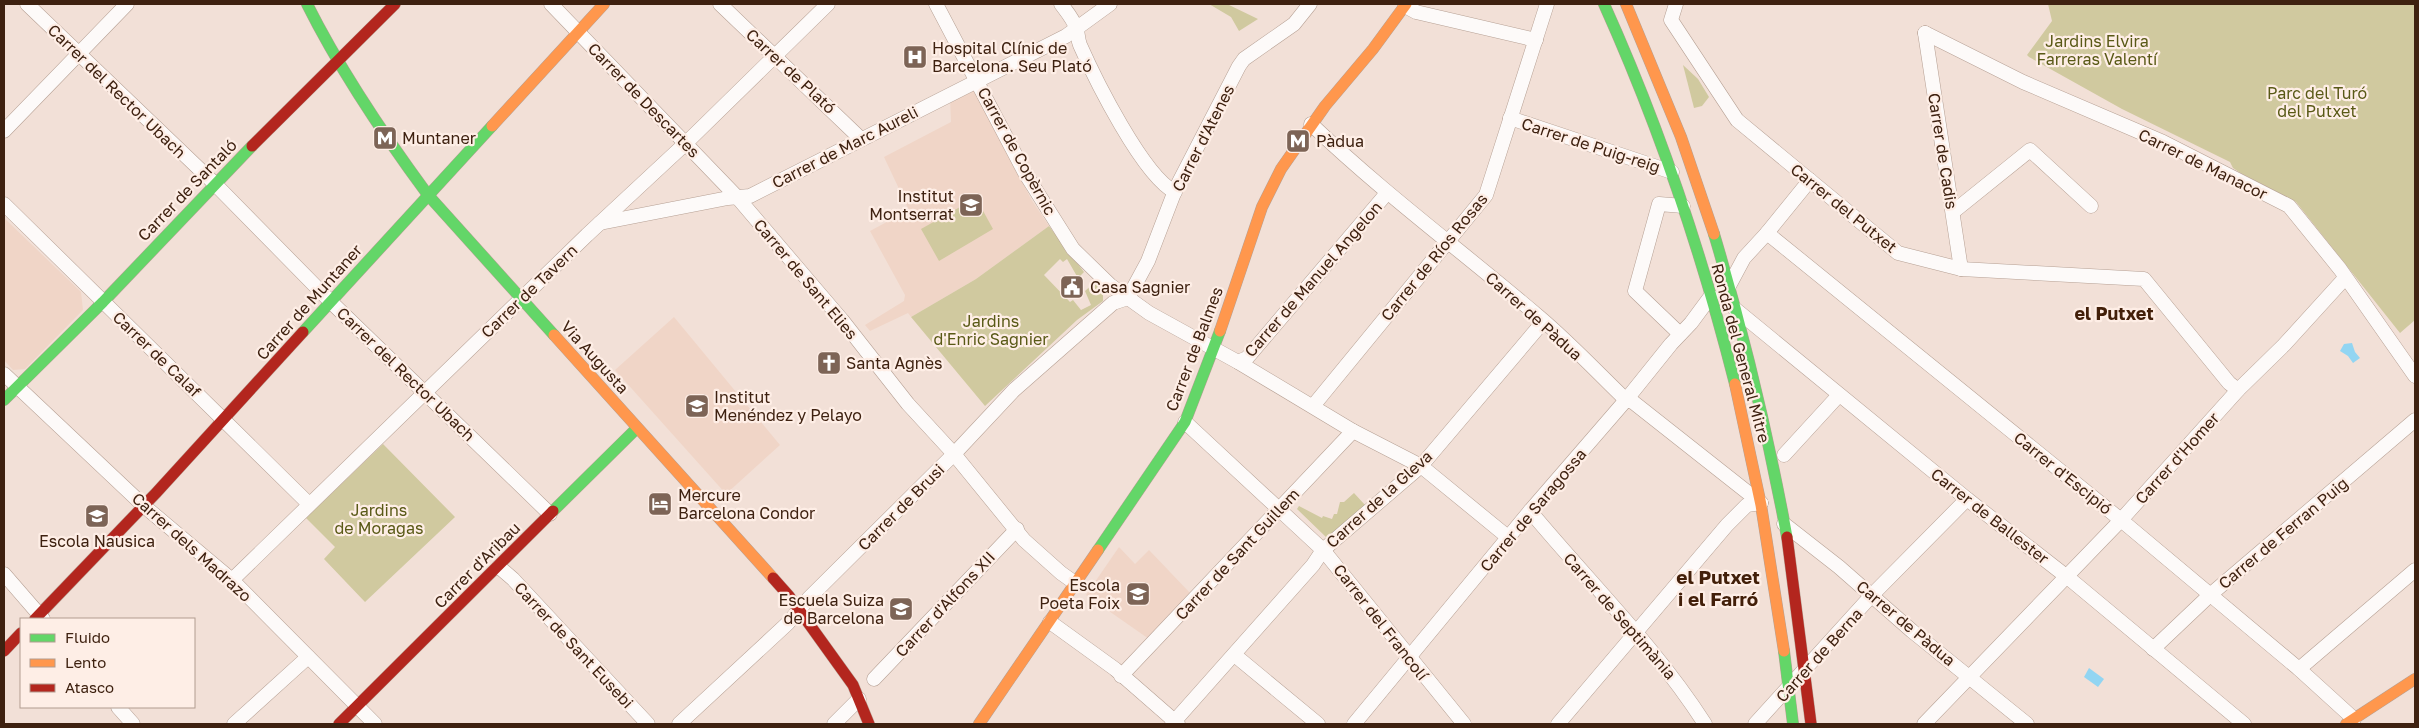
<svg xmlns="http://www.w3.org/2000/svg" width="2419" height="728" viewBox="0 0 2419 728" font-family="'Golos Text',sans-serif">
<rect width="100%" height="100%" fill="#f2e0d7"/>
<g fill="#f0d5c7">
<polygon points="974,88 1031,199 1049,226 976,279 911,317 908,313 870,331 865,325 904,301 905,295 870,231 909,210 884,157 951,122 950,98"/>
<polygon points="4,218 81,292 83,310 25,369 13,370 4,360"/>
<polygon points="674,317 780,445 726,494 615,370"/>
<polygon points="1119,547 1135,564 1149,550 1190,593 1149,639 1086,595"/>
</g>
<g fill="#d0c99f">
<polygon points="1209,4 1227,4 1258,19 1239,31 1231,17"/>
<polygon points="2048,4 2415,4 2415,320 2400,333 2296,202 2242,174 2233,168 2230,162 2122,109 2029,57 2027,55 2052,21"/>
<polygon points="1683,65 1698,79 1709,97 1702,106 1694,108"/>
<polygon points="976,198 993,229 939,261 921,229"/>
<polygon points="1049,226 1084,272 1078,278 1067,259 1063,262 1060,259 1044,275 1070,302 1073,300 1081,310 1091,305 1085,291 1095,282 1103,289 1103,301 1077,320 985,406 911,317 976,279"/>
<polygon points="383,444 455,517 365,602 324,559 335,547 306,518"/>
<polygon points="1354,493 1365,505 1327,538 1297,509 1299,506 1322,518 1323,516 1332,519 1334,514 1337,514 1340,502 1344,502"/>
</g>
<g fill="#92d5f2">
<polygon points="2352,343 2355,352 2360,358 2353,363 2348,356 2340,351 2344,344"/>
<polygon points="2089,668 2104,679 2098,687 2084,677"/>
</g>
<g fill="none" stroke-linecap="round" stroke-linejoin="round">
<defs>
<g id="street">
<polyline points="27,4 214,183 331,302 550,514"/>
<polyline points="551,4 737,197 842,320 908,404 954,454 1024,540 1061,573 1075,583"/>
<polyline points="720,4 861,139"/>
<polyline points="936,4 1025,173 1073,249 1110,285 1149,313 1238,362 1353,431 1421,466 1509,538"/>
<path d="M 1061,4 C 1067,12 1074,20 1077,30 C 1078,35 1078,40 1080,45 C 1095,79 1143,176 1175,192"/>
<polyline points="1676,4 1671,20 1737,120 1898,253 1961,269 2144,279 2229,383 2238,390"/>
<polyline points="1405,6 1416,12 1536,40"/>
<polyline points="1925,33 2023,82 2163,142 2289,206 2340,269 2415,376"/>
<polyline points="1925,33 1961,269"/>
<polyline points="1510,118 1672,172"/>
<path d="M 1311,124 C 1383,193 1463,252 1538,316 C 1569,342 1597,372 1626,400 L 1633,402 L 1761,503"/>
<polyline points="4,131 127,4"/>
<polyline points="4,204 309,504"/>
<polyline points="1953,212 2030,150 2091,206"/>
<polyline points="600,223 728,198 750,196 1066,36 1110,4"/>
<polyline points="1767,233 2121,520 2299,669 2354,719"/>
<polyline points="1729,286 1744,258 1767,233 1810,180"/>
<polyline points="1735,309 1967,499 2071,580 2244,724"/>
<polyline points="1680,334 1635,291 1659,204 1683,206"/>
<polyline points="1238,362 1247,358 1387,193"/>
<polyline points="4,374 144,506 232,580 375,724"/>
<polyline points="1313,406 1486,195 1547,4"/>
<polyline points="1185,422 1323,550 1464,724"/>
<polyline points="1784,455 1839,395"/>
<path d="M 1530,511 C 1589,582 1655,646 1705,724"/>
<polyline points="1784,524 1839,567 1912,631 2027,724"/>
<polyline points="499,567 513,579 648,724"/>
<polyline points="4,574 43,619"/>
<polyline points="232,580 587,235 686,143 828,4"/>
<polyline points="1050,622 1115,669 1178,724"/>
<polyline points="2153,649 2210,595 2415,420"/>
<polyline points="1237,657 1318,724"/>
<polyline points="2299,669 2415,570"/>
<polyline points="1121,676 1353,431"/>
<polyline points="874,679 1017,529"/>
<polyline points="118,707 133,724"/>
<polyline points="234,724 308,657"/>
<polyline points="679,724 788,623 809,598 954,454 1014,390 1113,303 1128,298 1148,261 1176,188 1239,66 1244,59 1294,24 1310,4"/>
<polyline points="834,724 859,699"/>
<polyline points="1172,724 1313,565 1323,550 1421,466 1543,322"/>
<polyline points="1354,724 1530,511 1626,400 1671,344 1691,323 1711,296"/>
<polyline points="1558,724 1727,525 1747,505 1761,503"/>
<polyline points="1755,724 1872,595 1967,499"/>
<polyline points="1924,724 2121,520 2238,390 2284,345 2345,278"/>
</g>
<g id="fast">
<path d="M 307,4 C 341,72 383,134 428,195 L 554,335"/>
<path d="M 1604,4 C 1659,126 1702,254 1735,384"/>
<path d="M 1714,234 C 1744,334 1768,435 1787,537"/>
<polyline points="303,332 492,126"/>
<polyline points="4,400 103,302 252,146"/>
<polyline points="553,511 637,428"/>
<polyline points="1098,550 1185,422 1220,331"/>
<polyline points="1784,651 1793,724"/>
</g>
<g id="slow">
<polyline points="1626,4 1681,137 1714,234"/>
<polyline points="492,126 604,4"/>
<polyline points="1220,331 1262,207 1281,169 1325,106 1373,49 1406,4"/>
<polyline points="554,335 773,578"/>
<polyline points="1735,384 1761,505 1784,651"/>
<polyline points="979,724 1098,550"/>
<polyline points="2346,724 2415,679"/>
</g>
<g id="jam">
<polyline points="252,146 395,4"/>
<polyline points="1787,537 1811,724"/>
<polyline points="773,578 789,596 853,685 869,724"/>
<polyline points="35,619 156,493 303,332"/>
<polyline points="4,651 21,633"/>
<polyline points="339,724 553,511"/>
</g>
</defs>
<use href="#street" stroke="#b6a094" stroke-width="15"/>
<use href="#fast" stroke="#b6a094" stroke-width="12"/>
<use href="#slow" stroke="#b6a094" stroke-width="12"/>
<use href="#jam" stroke="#b6a094" stroke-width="12"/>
<use href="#street" stroke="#fdfaf9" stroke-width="14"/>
<use href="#fast" stroke="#63d668" stroke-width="11"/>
<use href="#slow" stroke="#ff974d" stroke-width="11"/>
<use href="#jam" stroke="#b3261e" stroke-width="11"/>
</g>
<defs>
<symbol id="hospital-square" viewBox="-11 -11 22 22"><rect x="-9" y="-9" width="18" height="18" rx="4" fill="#7d6456" stroke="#feeee6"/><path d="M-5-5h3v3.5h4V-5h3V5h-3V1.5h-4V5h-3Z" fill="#fff"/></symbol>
<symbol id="metro-square" viewBox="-11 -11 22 22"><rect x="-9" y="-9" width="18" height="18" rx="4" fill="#7d6456" stroke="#feeee6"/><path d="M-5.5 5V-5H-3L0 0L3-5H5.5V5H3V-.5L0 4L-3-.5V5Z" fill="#fff"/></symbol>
<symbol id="school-square" viewBox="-11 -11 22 22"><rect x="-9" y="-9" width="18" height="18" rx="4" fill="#7d6456" stroke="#feeee6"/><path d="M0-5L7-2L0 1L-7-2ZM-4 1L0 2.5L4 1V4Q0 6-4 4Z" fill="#fff"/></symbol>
<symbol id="civic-square" viewBox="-11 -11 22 22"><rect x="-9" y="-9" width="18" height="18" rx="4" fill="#7d6456" stroke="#feeee6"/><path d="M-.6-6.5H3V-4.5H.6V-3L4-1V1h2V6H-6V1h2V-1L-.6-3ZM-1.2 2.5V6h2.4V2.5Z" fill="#fff"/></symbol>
<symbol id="church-square" viewBox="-11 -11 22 22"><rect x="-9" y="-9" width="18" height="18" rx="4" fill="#7d6456" stroke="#feeee6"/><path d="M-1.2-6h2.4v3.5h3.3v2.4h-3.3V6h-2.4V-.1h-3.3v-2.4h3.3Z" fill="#fff"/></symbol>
<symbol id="hotel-square" viewBox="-11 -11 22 22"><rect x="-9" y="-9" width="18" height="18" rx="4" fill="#7d6456" stroke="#feeee6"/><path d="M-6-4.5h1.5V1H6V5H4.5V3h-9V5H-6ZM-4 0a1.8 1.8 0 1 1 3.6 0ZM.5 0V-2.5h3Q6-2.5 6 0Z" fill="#fff"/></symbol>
</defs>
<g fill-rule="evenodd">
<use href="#hospital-square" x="901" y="43" width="28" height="28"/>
<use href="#metro-square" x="371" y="124" width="28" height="28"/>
<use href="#metro-square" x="1284" y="127" width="28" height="28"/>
<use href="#school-square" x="957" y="191" width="28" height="28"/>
<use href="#civic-square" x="1058" y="273" width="28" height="28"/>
<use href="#church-square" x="815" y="349" width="28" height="28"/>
<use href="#school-square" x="683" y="392" width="28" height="28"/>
<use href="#hotel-square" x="646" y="490" width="28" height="28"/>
<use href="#school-square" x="83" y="502" width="28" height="28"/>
<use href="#school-square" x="1124" y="580" width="28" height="28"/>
<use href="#school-square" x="887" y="595" width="28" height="28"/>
</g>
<g text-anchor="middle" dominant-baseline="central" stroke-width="4.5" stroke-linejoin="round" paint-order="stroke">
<g font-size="16" fill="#595916" stroke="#feeee6">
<text x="2097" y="41">Jardins Elvira<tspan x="2097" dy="18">Farreras Valentí</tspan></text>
<text x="2317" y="93">Parc del Turó<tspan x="2317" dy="18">del Putxet</tspan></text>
<text x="991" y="321">Jardins<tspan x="991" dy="18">d'Enric Sagnier</tspan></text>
<text x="379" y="510">Jardins<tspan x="379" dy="18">de Moragas</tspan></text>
</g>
<g font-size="16" fill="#3e2110" stroke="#feeee6" text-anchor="start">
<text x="932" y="48">Hospital Clínic de<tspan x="932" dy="18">Barcelona. Seu Plató</tspan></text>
<text x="402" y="138">Muntaner</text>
<text x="1316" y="141">Pàdua</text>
<text x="954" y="196" text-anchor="end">Institut<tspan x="954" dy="18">Montserrat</tspan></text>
<text x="1090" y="287">Casa Sagnier</text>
<text x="846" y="363">Santa Agnès</text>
<text x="714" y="397">Institut<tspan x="714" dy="18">Menéndez y Pelayo</tspan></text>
<text x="678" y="495">Mercure<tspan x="678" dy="18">Barcelona Condor</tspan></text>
<text x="97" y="541" text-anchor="middle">Escola Nausica</text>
<text x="1120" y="585" text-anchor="end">Escola<tspan x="1120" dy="18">Poeta Foix</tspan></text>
<text x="884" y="600" text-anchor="end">Escuela Suiza<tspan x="884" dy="18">de Barcelona</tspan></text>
</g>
<g font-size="16" fill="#3e2110" stroke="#feeee6">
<text transform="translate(791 71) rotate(43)">Carrer de Plató</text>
<text transform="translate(117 91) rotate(44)">Carrer del Rector Ubach</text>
<text transform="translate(644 100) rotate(46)">Carrer de Descartes</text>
<text transform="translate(1203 138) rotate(-63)">Carrer d'Atenes</text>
<text transform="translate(1591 145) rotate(18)">Carrer de Puig-reig</text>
<text transform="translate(845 147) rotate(-27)">Carrer de Marc Aureli</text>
<text transform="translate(1017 151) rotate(61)">Carrer de Copèrnic</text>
<text transform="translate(1943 151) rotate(81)">Carrer de Cadis</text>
<text transform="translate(2203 164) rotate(26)">Carrer de Manacor</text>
<text transform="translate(187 190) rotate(-46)">Carrer de Santaló</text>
<text transform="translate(1844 208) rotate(39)">Carrer del Putxet</text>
<text transform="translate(1434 257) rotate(-51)">Carrer de Ríos Rosas</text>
<text transform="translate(806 279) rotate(50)">Carrer de Sant Elies</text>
<text transform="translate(1313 279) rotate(-49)">Carrer de Manuel Angelon</text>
<text transform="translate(529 291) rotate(-44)">Carrer de Tavern</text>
<text transform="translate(309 302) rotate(-48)">Carrer de Muntaner</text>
<text transform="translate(1534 316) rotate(42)">Carrer de Pàdua</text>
<text transform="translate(1194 349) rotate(-69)">Carrer de Balmes</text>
<text transform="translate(1741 353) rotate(75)">Ronda del General Mitre</text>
<text transform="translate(157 354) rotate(44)">Carrer de Calaf</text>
<text transform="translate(595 357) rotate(48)">Via Augusta</text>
<text transform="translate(406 374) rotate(44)">Carrer del Rector Ubach</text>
<text transform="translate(2177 458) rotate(-48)">Carrer d'Homer</text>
<text transform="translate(2063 473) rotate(39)">Carrer d'Escipió</text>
<text transform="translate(1379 499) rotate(-42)">Carrer de la Gleva</text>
<text transform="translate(901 507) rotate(-45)">Carrer de Brusi</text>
<text transform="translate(1533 510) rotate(-50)">Carrer de Saragossa</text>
<text transform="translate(1990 516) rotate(38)">Carrer de Ballester</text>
<text transform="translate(2283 533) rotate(-40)">Carrer de Ferran Puig</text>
<text transform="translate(192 547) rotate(42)">Carrer dels Madrazo</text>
<text transform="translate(1237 554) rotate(-47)">Carrer de Sant Guillem</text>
<text transform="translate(477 565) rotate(-45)">Carrer d'Aribau</text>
<text transform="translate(945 604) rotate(-47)">Carrer d'Alfons XII</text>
<text transform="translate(1620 616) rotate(49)">Carrer de Septimània</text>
<text transform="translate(1381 622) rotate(52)">Carrer del Francolí</text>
<text transform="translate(1906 623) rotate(40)">Carrer de Pàdua</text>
<text transform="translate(574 645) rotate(47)">Carrer de Sant Eusebi</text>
<text transform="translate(1819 655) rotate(-48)">Carrer de Berna</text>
</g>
<g font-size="18" font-weight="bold" fill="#421f09" stroke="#feeee6">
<text x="2114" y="313">el Putxet</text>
</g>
<g font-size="19" font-weight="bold" fill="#421f09" stroke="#feeee6">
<text x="1718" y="576">el Putxet<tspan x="1718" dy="22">i el Farró</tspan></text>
</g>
</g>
<rect width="2419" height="728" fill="none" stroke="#3e2110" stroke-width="10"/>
<rect x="20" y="618" width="175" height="90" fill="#feeee6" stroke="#b19c90"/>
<rect x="30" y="634" width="25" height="8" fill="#63d668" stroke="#b19c90"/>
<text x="65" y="643" font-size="15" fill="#3e2110">Fluido</text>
<rect x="30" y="659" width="25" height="8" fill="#ff974d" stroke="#b19c90"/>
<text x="65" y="668" font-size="15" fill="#3e2110">Lento</text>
<rect x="30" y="684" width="25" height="8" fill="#b3261e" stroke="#b19c90"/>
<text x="65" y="693" font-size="15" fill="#3e2110">Atasco</text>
</svg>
